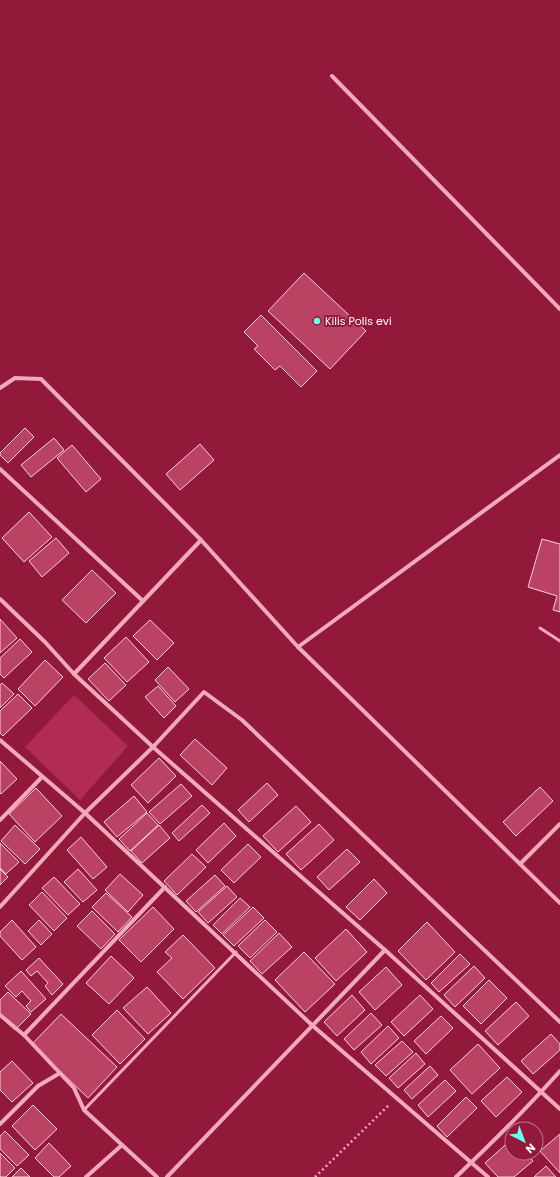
<svg xmlns="http://www.w3.org/2000/svg" width="560" height="1177" viewBox="0 0 560 1177" font-family="Poppins,sans-serif">
<rect width="100%" height="100%" fill="#93193a"/>
<polygon fill="#b12c52" points="74,695 128,746 80,800 25,747"/>
<g fill="#ba4263" stroke="#fbd0dc">
<polygon points="304,273 366,331 330,369 268,311"/>
<polygon points="261,315 317,371 301,387 280,366 275,370 254,349 258,346 244,332"/>
<polygon points="25,428 34,437 8,463 0,455 0,453"/>
<polygon points="54,438 64,450 31,477 21,465"/>
<polygon points="200,444 214,460 180,490 166,474"/>
<polygon points="72,445 101,479 86,492 57,458"/>
<polygon points="29,512 52,537 24,562 2,538"/>
<polygon points="56,538 69,553 42,577 29,561"/>
<polygon points="542,539 560,544 560,612 553,610 557,596 528,587"/>
<polygon points="92,570 116,593 86,623 62,600"/>
<polygon points="0,619 17,638 0,653"/>
<polygon points="150,620 174,643 157,660 133,636"/>
<polygon points="126,637 149,662 127,682 104,658"/>
<polygon points="20,639 32,652 4,678 0,674 0,658"/>
<polygon points="45,660 63,677 35,706 18,689"/>
<polygon points="105,663 126,685 109,701 88,679"/>
<polygon points="168,667 189,689 175,702 155,680"/>
<polygon points="2,683 14,694 0,708 0,685"/>
<polygon points="158,686 176,706 164,718 145,697"/>
<polygon points="18,694 32,708 3,736 0,733 0,711"/>
<polygon points="195,739 227,768 212,785 180,755"/>
<polygon points="159,758 176,776 148,803 131,785"/>
<polygon points="0,761 17,779 1,794 0,793"/>
<polygon points="267,783 278,795 249,822 238,810"/>
<polygon points="181,784 192,796 160,824 149,812"/>
<polygon points="540,787 553,801 516,836 503,822"/>
<polygon points="36,788 62,816 35,842 9,814"/>
<polygon points="134,796 147,812 117,837 104,822"/>
<polygon points="202,805 210,813 179,841 172,833"/>
<polygon points="296,806 311,822 278,852 263,836"/>
<polygon points="147,813 158,825 130,851 119,839"/>
<polygon points="224,823 236,836 208,863 196,850"/>
<polygon points="319,824 334,840 301,870 286,854"/>
<polygon points="15,825 40,849 25,864 1,841"/>
<polygon points="159,825 170,838 142,863 131,851"/>
<polygon points="81,837 107,867 93,879 67,850"/>
<polygon points="0,843 19,862 6,874 0,868"/>
<polygon points="248,844 261,857 234,883 221,870"/>
<polygon points="347,849 360,862 329,890 317,877"/>
<polygon points="192,854 206,867 177,895 164,881"/>
<polygon points="0,869 8,877 0,885"/>
<polygon points="78,869 97,890 83,902 64,882"/>
<polygon points="120,874 143,895 128,912 105,890"/>
<polygon points="215,875 225,886 196,912 186,901"/>
<polygon points="54,877 80,904 68,915 42,888"/>
<polygon points="374,879 387,893 360,920 346,907"/>
<polygon points="227,886 237,897 208,923 198,912"/>
<polygon points="42,892 67,918 54,931 29,905"/>
<polygon points="106,893 132,917 118,932 92,907"/>
<polygon points="240,898 250,907 222,934 213,925"/>
<polygon points="153,907 174,929 141,962 119,940"/>
<polygon points="253,907 264,918 234,946 223,935"/>
<polygon points="92,911 115,934 101,949 77,926"/>
<polygon points="12,920 36,947 22,960 0,936 0,932"/>
<polygon points="39,920 52,934 41,945 28,931"/>
<polygon points="265,920 277,932 250,958 238,946"/>
<polygon points="427,922 455,952 426,980 398,951"/>
<polygon points="346,929 367,952 336,981 315,958"/>
<polygon points="279,933 292,947 262,974 250,961"/>
<polygon points="183,935 215,968 183,999 157,972 172,958 165,952"/>
<polygon points="304,952 335,984 305,1012 275,980"/>
<polygon points="460,954 470,964 439,992 431,983"/>
<polygon points="111,956 134,978 109,1004 86,983"/>
<polygon points="39,958 63,984 52,995 45,986 48,983 37,971 31,976 26,970"/>
<polygon points="474,966 485,978 455,1007 444,995"/>
<polygon points="386,967 402,985 375,1010 359,992"/>
<polygon points="21,971 46,999 31,1012 26,1006 31,1001 22,991 16,997 5,986"/>
<polygon points="489,980 507,998 481,1024 463,1006"/>
<polygon points="147,987 171,1013 148,1034 123,1008"/>
<polygon points="8,992 31,1014 15,1030 0,1016 0,1000"/>
<polygon points="352,995 365,1010 337,1036 324,1022"/>
<polygon points="420,995 433,1009 404,1036 391,1022"/>
<polygon points="516,1002 529,1016 498,1045 485,1031"/>
<polygon points="117,1010 145,1039 120,1064 92,1035"/>
<polygon points="371,1013 382,1025 354,1050 344,1039"/>
<polygon points="61,1014 117,1067 88,1098 32,1044"/>
<polygon points="441,1016 453,1028 426,1054 414,1041"/>
<polygon points="388,1026 399,1038 371,1064 361,1052"/>
<polygon points="551,1034 560,1044 560,1050 533,1074 521,1061"/>
<polygon points="402,1041 413,1052 386,1076 375,1065"/>
<polygon points="478,1044 500,1068 472,1094 450,1070"/>
<polygon points="416,1053 425,1064 398,1088 389,1078"/>
<polygon points="12,1061 33,1083 12,1102 0,1090 0,1072"/>
<polygon points="430,1066 438,1075 412,1099 404,1090"/>
<polygon points="507,1077 522,1092 496,1117 481,1101"/>
<polygon points="445,1080 456,1091 428,1117 418,1105"/>
<polygon points="466,1097 477,1108 447,1137 437,1126"/>
<polygon points="33,1105 57,1129 35,1150 12,1126"/>
<polygon points="5,1131 29,1155 17,1166 0,1149 0,1136"/>
<polygon points="560,1134 560,1173 540,1151"/>
<polygon points="512,1139 512,1153 526,1153 533,1161 514,1177 498,1177 485,1163"/>
<polygon points="49,1143 71,1166 59,1177 54,1177 35,1158"/>
<polygon points="0,1153 15,1168 6,1177 1,1177 0,1176"/>
<polygon points="546,1166 556,1177 534,1177"/>
<polygon points="21,1168 30,1177 12,1177"/>
</g>
<g fill="none" stroke-linecap="round" stroke-linejoin="round">
<polyline stroke="#f0a9bd" stroke-width="2.5" stroke-dasharray="2 3" stroke-linecap="butt" points="315,1177 389,1105"/>
<g stroke="#f0a9bd" stroke-width="3">
<polyline points="540,628 560,641"/>
<polyline points="84,1110 236,952"/>
</g>
<g stroke="#f0a9bd" stroke-width="4">
<polyline points="332,76 560,309"/>
<polyline points="0,388 15,378 41,379 201,540 298,647 560,903"/>
<polyline points="0,469 143,601"/>
<polyline points="0,599 45,642 74,674 153,747 385,950 560,1109"/>
<polyline points="298,647 560,455"/>
<polyline points="74,674 201,540"/>
<polyline points="0,740 85,813 313,1026 488,1177"/>
<polyline points="0,820 42,777"/>
<polyline points="520,864 560,824"/>
<polyline points="0,907 85,813 153,747 204,692 242,720 560,1022"/>
<polyline points="0,1015 24,1035 74,1088 84,1110 157,1177"/>
<polyline points="24,1035 165,887"/>
<polyline points="0,1124 38,1086 60,1073"/>
<polyline points="86,1177 122,1145"/>
<polyline points="167,1177 385,950"/>
<path d="M 456,1177 C 492,1143 527,1108 560,1071"/>
</g>
</g>
<circle fill="#68ffed" stroke="#93193a" stroke-width="1.5" cx="317" cy="321" r="4"/>
<g text-anchor="middle" dominant-baseline="central" stroke-width="4" stroke-linejoin="round" paint-order="stroke">
<g font-size="11" fill="#fff" stroke="#93193a" text-anchor="start">
<text x="325" y="321">Kilis Polis evi</text>
</g>
</g>
<g transform="translate(524 1141) rotate(138)"><circle r="19" fill="#93193a" stroke="#be7589"/>
<path d="M0-3L7 15L0 10L-7 15Z" fill="#68ffed"/>
<text y="-6" font-size="11" font-weight="bold" text-anchor="middle" fill="#ffffff">N</text>
</g>
</svg>
